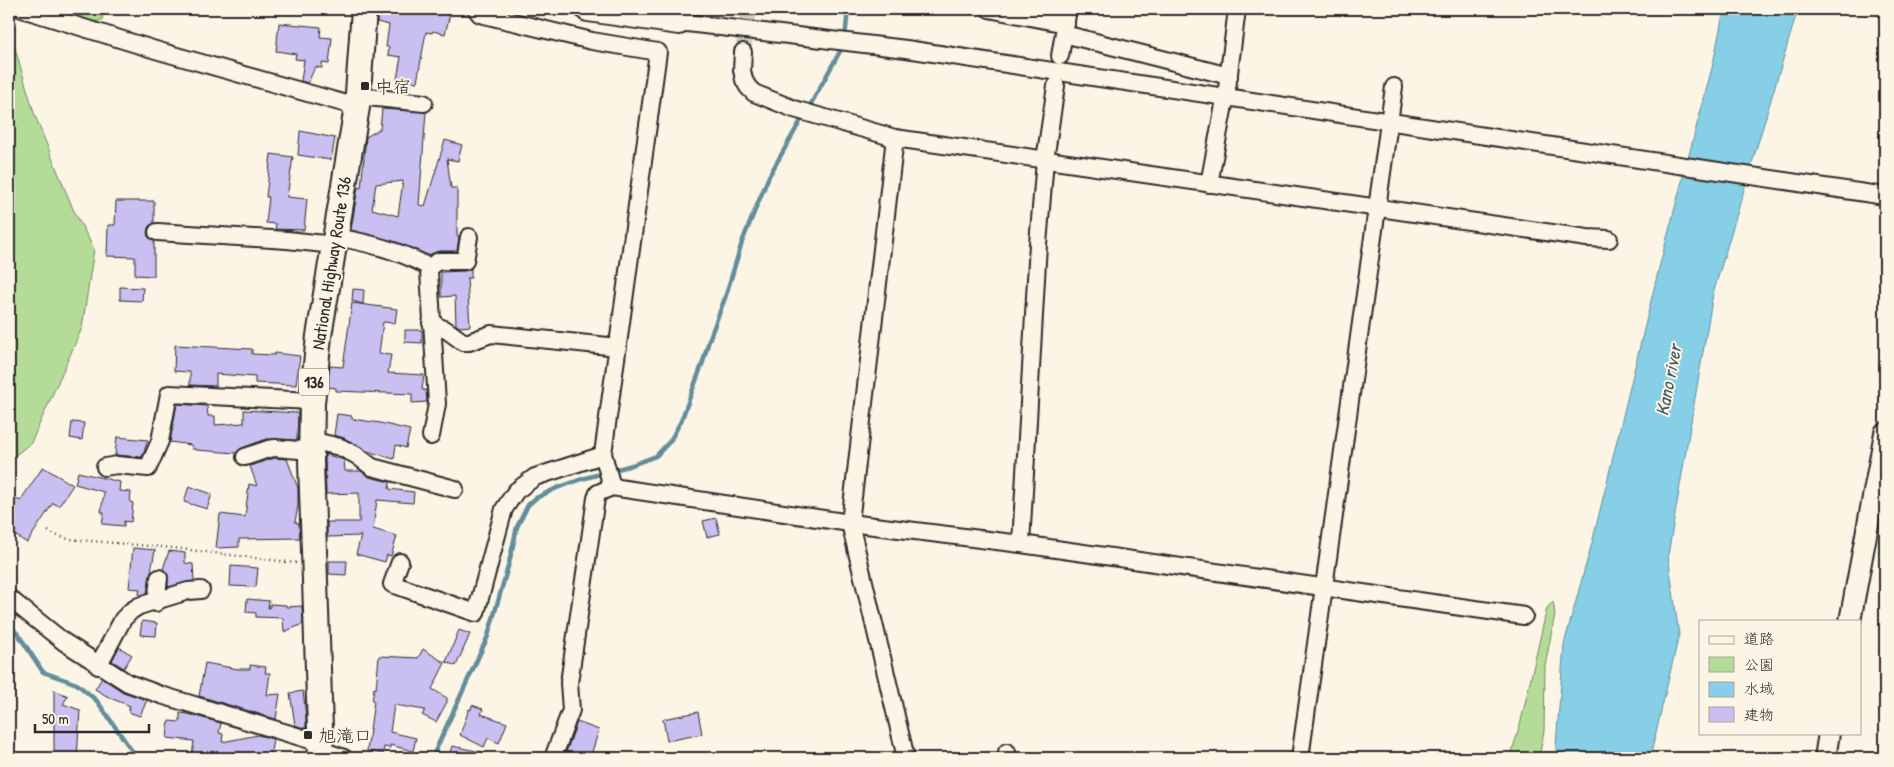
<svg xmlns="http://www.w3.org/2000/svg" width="1894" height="767" viewBox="0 0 1894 767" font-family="'Patrick Hand','Klee One',sans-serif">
<rect width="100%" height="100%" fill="#fcf5e5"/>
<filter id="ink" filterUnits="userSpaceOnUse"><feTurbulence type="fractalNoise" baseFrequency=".02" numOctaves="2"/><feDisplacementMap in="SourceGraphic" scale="10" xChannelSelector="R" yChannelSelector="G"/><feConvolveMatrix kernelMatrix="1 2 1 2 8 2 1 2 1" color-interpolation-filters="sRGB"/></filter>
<g filter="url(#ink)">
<g fill="#b4dc98" stroke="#708462">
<path d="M 49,9 L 102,9 L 103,12 L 102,20 C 82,26 66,16 49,9 Z"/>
<polygon points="9,28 35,116 73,209 94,249 82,328 31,443 9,460"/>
<polygon points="1553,601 1555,614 1545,666 1544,731 1539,758 1510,758 1521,721 1547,608"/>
</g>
<polygon fill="#86cfe6" stroke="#628d9b" points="1724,9 1798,9 1713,294 1668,555 1679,635 1650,758 1555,758 1564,644 1593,539 1659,268 1713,64"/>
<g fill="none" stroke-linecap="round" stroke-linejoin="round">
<g stroke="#628d9b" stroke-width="4.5">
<polyline points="845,38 848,9"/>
<polyline points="808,109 843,46"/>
<polyline points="9,625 18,634 43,672 77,684 97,701 137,758"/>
<polyline points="432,758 488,636 509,563 517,527 528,505 536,498 557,488 582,479 632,465 656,456 670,441 681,421 703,362 709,340 725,298 742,242 769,176 804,115"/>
</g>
</g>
<g fill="#cabff1" stroke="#2b2b2b" fill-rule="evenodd">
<polygon points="379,9 424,9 424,10 450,14 445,34 433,31 432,33 426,32 417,82 410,81 408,91 395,90 401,57 388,55 389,47 386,47 389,25 377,22"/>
<polygon points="279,23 321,27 320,37 332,38 329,64 322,63 322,68 315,67 308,83 301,81 304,60 295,59 296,54 276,51"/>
<path d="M 382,109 L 426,112 L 419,205 L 425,206 L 445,140 L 462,145 L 458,161 L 447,159 L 451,188 L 457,188 L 457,236 L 459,236 L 457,251 L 439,251 L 428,255 L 397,242 L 351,230 L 358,187 L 361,188 L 366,137 L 380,129 ZM 403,181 L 398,216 L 372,209 L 376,184 Z"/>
<polygon points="300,131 335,138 331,160 298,155"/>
<polygon points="271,154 293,157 287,197 307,199 304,230 275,229 276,224 266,223 269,197 266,197"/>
<polygon points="116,201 154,201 154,223 149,226 147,232 148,237 154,241 154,276 135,275 135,257 107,256 108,225 115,225"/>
<polygon points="471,268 471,278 467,278 470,326 460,327 456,325 455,296 441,297 441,272 465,271"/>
<polygon points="120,287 143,288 142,301 120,300"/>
<polygon points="353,289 364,290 363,304 352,301"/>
<polygon points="352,303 397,309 395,323 383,322 379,354 391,355 388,373 424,375 422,390 426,390 427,402 412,403 412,394 336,391 336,388 327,387 330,366 343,367"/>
<polygon points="405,330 422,330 422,343 405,342"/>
<polygon points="175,345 252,349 252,354 274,355 275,353 300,356 296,385 255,383 255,377 216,374 216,386 190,385 190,372 174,371"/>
<polygon points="177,404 207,406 208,416 215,416 215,425 244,423 244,410 298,413 297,440 267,439 242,448 236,453 196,450 196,449 192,449 191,445 170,442"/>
<polygon points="337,414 352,416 352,419 380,423 410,430 406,448 396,445 394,459 367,451 344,438 334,435"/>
<polygon points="72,422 84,423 82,440 70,438"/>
<polygon points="117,437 148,440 142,457 115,455"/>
<polygon points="325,454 344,460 345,471 361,471 369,477 390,482 389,489 414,492 413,503 377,500 373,529 397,536 391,556 387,555 385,562 356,554 361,536 327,537 327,522 359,522 359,493 326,494"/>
<polygon points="275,458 287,459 298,488 298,506 295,522 299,524 300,538 239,539 239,547 216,548 220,514 245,517 249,484 257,486 250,466"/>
<polygon points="43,467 73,485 59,506 53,503 27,543 9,531 9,494 20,501"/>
<polygon points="78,472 120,482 119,491 131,492 130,502 133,503 131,522 124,521 124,526 102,524 104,512 101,512 104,492 75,484"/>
<polygon points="189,486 212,494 207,509 184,502"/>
<polygon points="716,518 720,534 707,537 703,521"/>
<polygon points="133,548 155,550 147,593 141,595 139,595 140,589 129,588"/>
<polygon points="169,551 185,553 185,563 193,564 194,581 168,587 168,575 163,569"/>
<polygon points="329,561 347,561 346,575 329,574"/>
<polygon points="231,566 258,568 256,587 230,586"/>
<polygon points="247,599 269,601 268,608 270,607 270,604 286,605 286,607 302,606 303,624 284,632 283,618 256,617 256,613 246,612"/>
<polygon points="142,621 157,623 156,636 140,635"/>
<polygon points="459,630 470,634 456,666 446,662"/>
<polygon points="119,647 132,655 124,668 112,661"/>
<polygon points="423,649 445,663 432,689 447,698 447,702 436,722 422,715 425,710 394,705 390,732 416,738 413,751 390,745 390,748 384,747 383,754 367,751 374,701 372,701 374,688 376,689 379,656 418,658"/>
<polygon points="205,663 238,669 250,669 250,665 266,667 265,673 270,673 267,695 280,694 276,719 199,696"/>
<polygon points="102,678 123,692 147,700 140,716 128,712 130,706 110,698 95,689"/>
<polygon points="54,690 68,696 63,704 80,710 77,758 54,758"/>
<polygon points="303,691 306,717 306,728 304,728 295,725 290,693"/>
<polygon points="472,705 483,709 481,714 507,723 499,743 488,738 484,747 460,735 469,709 471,710"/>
<polygon points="698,712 702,734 667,741 663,719"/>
<polygon points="180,713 188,714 221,723 219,733 223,734 222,742 258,735 273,739 270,758 213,758 192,756 194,741 167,738 169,721 180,722"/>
<polygon points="577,722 599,730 590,758 564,758"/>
<polygon points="452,746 486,753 485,758 448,758"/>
</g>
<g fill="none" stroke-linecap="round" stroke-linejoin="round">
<polyline stroke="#d2cdc0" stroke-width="16" stroke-dasharray="16 8" stroke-linecap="butt" points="743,52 749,9"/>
<defs>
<g id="minor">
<polyline points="22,9 159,51 357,107"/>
<polyline points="476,9 480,14 592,41 658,52 603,454 612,487 850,523 1021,544 1524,616"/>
<polyline points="989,9 1066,24"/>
<polyline points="679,22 906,49 1885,196"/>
<polyline points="1064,34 1229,76"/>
<polyline points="743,52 742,70 744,80 748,87 754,93 794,109 895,138 1587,238 1609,239"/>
<polyline points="1060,56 1068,9"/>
<polyline points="358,96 424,103"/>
<polyline points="895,138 850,523 906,758"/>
<polyline points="1209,184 1227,89 1237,9"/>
<polyline points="157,232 287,240 334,245"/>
<path d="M 335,237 C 366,242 400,251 427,266 L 429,271 L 437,404 L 431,436"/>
<polyline points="428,267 439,261 465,261 469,237"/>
<polyline points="431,323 448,331 463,342 469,342 491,334 618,347"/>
<polyline points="311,443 323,443 340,447 356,455 372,467 455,489"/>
<polyline points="245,457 268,449 275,448 311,451"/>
<polyline points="105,467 117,465 148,468 160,441 169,394 312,401"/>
<polyline points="1021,544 1038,244 1045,160 1056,86"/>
<polyline points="400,562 392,584 476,613 504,509 516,491 535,477 603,455"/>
<polyline points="9,598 64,642 128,683 161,695 320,743"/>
<polyline points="156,603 159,578"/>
<polyline points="98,666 123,619 131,611 139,606 188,591 201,590"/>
<polyline points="321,750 344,758"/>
<polyline points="1007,752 1008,758"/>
<polyline points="553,758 571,710 569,683 596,498 598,493 612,487"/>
<polyline points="1300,758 1394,87"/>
</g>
<g id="major">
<polyline points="1850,621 1885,433"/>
<polyline points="1825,758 1829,733"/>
</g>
<g id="highway">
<polyline points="588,9 679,22 680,9"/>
<polyline points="321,758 311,462 312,403 319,336 357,107 364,9"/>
</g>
</defs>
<use href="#minor" stroke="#2b2b2b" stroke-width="20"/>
<use href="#major" stroke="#2b2b2b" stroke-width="24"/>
<use href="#highway" stroke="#2b2b2b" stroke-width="28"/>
<polyline stroke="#2b2b2b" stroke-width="2.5" stroke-dasharray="1 4" stroke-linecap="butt" points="48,531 55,535 68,539 173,548 296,563"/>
<use href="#minor" stroke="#fcf5e5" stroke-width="16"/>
<use href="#major" stroke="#fcf5e5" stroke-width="20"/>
<use href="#highway" stroke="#fcf5e5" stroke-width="24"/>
</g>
</g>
<g fill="#2b2b2b" stroke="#fcf5e5" stroke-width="2">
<rect x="360" y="81" width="10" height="10" rx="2.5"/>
<rect x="303" y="730" width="10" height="10" rx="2.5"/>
</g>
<g text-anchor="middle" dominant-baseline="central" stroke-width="4" stroke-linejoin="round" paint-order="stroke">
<rect fill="#fcf5e5" stroke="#6a6863" stroke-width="1" x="299" y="368.5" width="30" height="27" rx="4"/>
<g font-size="16" font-weight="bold" fill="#2b2b2b">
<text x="314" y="382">136</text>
</g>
<g font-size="18" fill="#2b2b2b" stroke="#fcf5e5" text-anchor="start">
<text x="375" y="86">中宿</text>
<text x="318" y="735">旭滝口</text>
</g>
<g font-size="18" fill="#2b2b2b" stroke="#fcf5e5">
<text transform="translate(331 263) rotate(-81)">National Highway Route 136</text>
</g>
<g font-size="19" font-style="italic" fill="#465c63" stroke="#fcf5e5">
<text transform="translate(1668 380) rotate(-79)">Kano river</text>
</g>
</g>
<rect width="1894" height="767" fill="none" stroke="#fcf5e5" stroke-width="30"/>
<rect x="15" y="15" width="1864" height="737" fill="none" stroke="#2b2b2b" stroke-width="2" filter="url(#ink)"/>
<rect x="1699" y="620" width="162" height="115" fill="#fcf5e5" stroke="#a8a49b"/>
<rect x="1709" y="636" width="25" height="8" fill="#fcf5e5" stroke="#a8a49b"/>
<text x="1744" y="644" font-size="15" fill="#2b2b2b">道路</text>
<rect x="1709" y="657" width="25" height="15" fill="#b4dc98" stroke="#a8a49b"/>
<text x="1744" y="670" font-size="15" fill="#2b2b2b">公園</text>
<rect x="1709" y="682" width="25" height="15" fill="#86cfe6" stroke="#a8a49b"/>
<text x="1744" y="694" font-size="15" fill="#2b2b2b">水域</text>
<rect x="1709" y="707" width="25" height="15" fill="#cabff1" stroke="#a8a49b"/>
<text x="1744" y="720" font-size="15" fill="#2b2b2b">建物</text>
<path d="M35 724v8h114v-8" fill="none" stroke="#2b2b2b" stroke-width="2.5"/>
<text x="42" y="724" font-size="15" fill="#2b2b2b" stroke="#fcf5e5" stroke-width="4" paint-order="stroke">50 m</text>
</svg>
